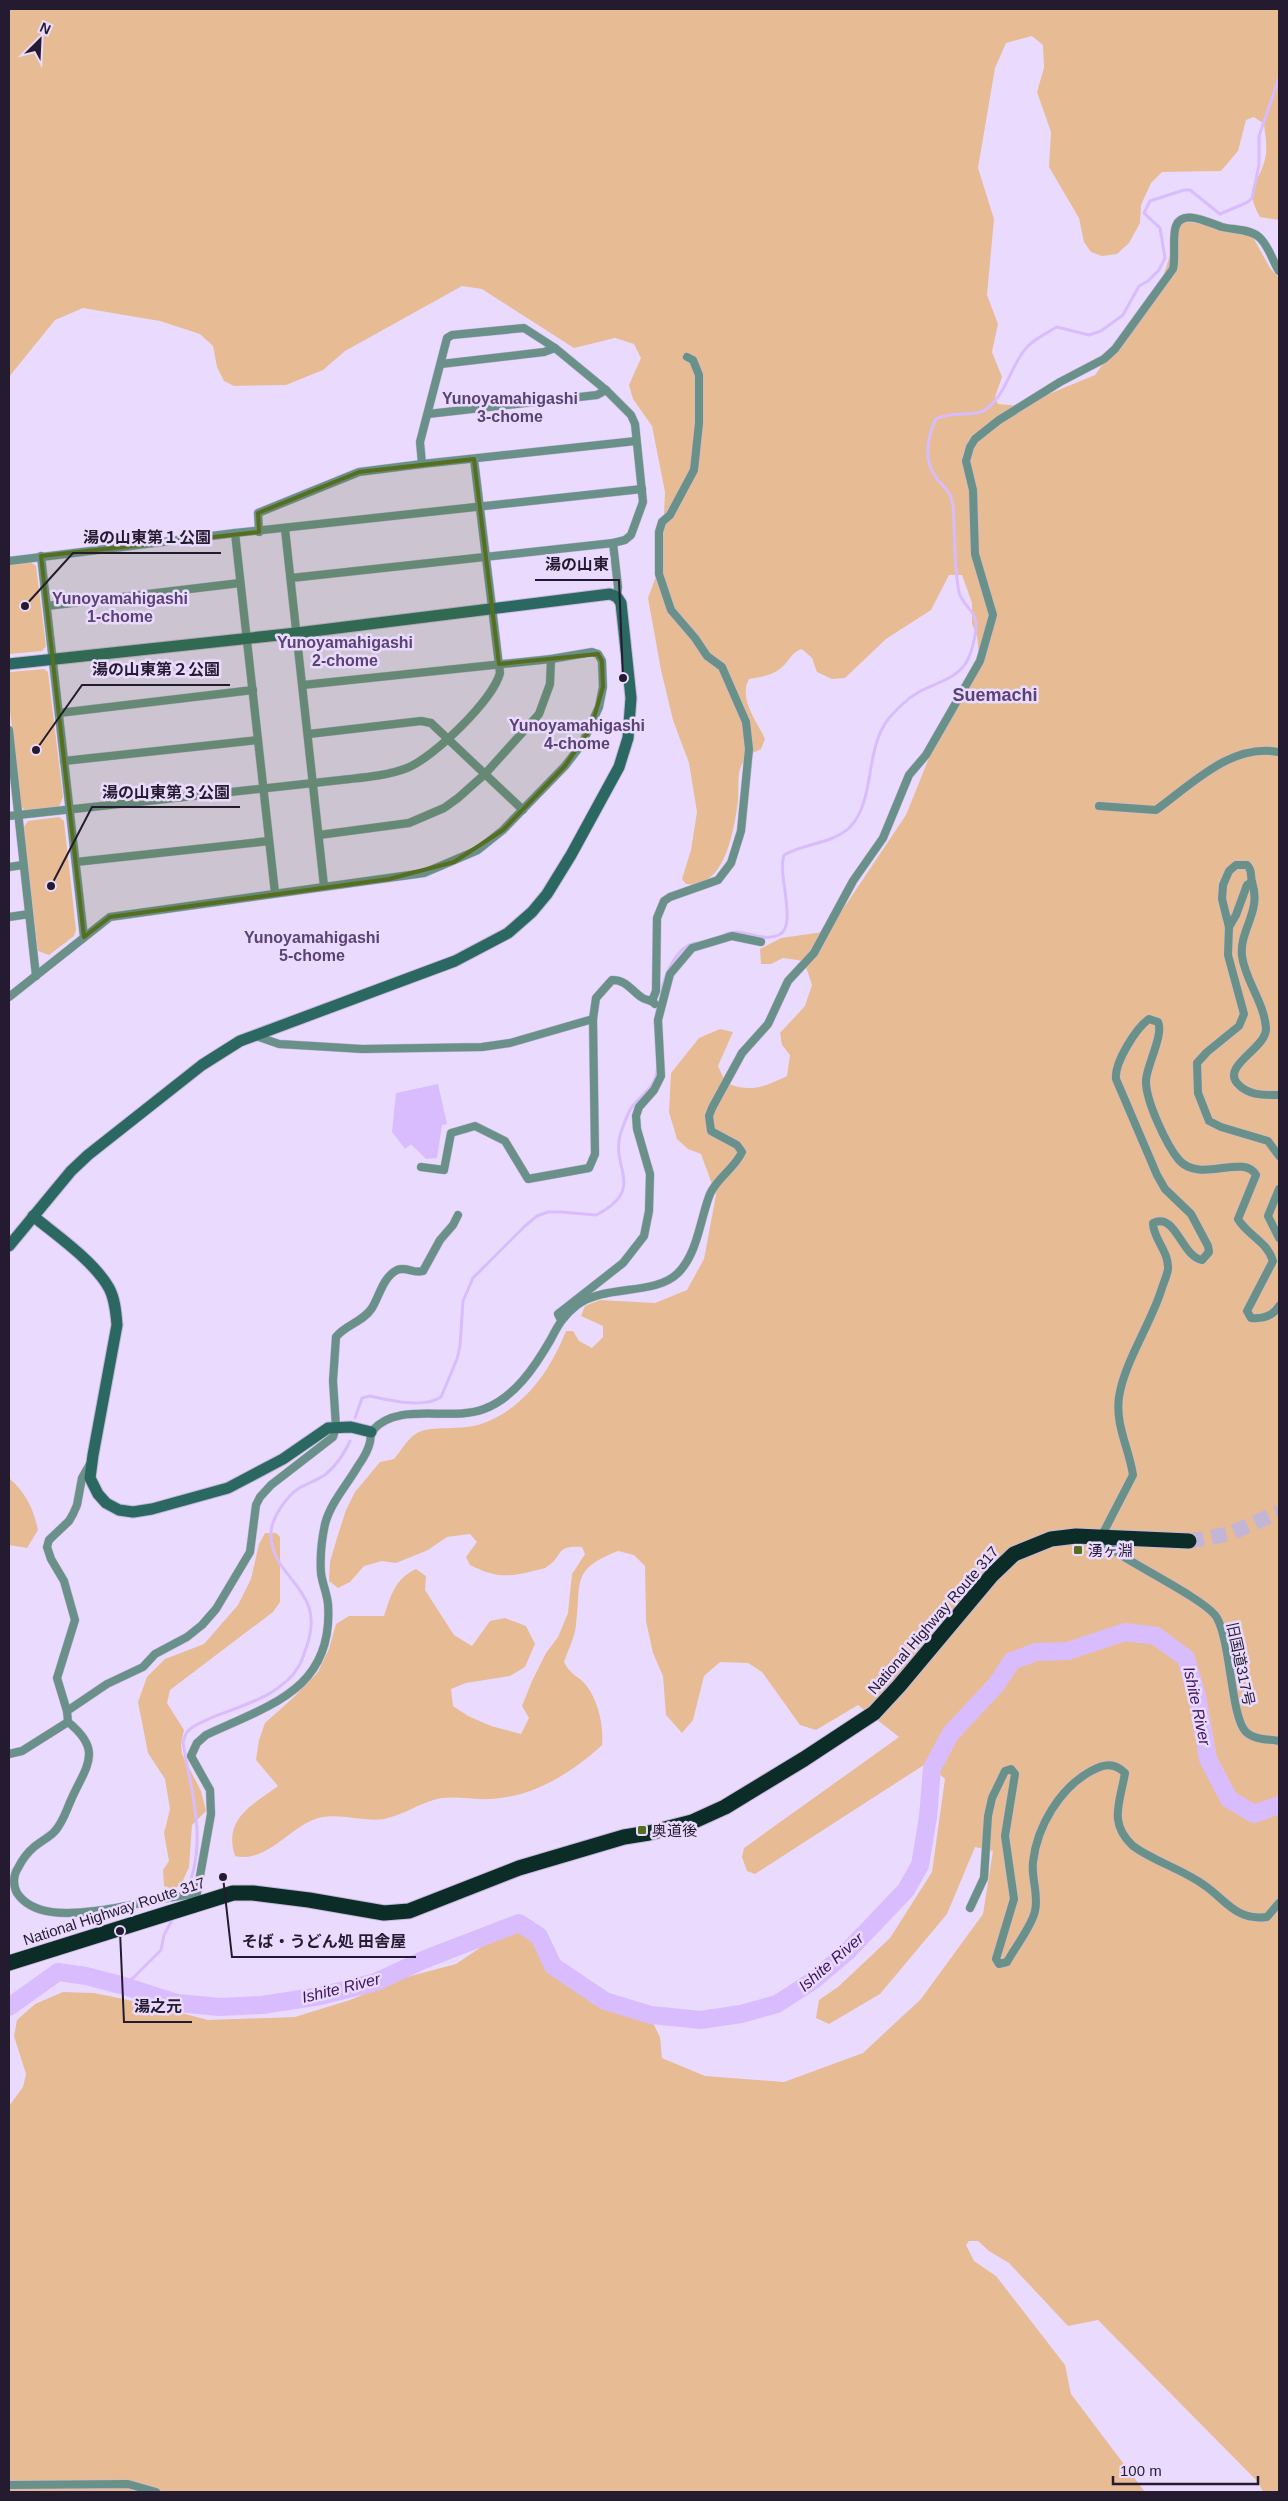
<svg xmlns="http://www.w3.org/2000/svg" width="1288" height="2501" viewBox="0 0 1288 2501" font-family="Helvetica,'Noto Sans JP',sans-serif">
<rect width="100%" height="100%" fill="#eadbfe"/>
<g fill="#e7bc94">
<path d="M 9,9 L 1279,9 L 1279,220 L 1260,217 C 1242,185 1259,185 1265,159 C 1268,149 1265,133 1264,124 L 1254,117 L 1246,120 L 1238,151 L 1221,171 L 1162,172 L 1151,183 L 1141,205 L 1140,223 L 1129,243 L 1117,254 L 1102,256 L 1091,252 L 1084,242 L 1079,218 L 1049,167 L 1051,132 L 1037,92 L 1044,68 L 1043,45 L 1032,36 L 1006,43 L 995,68 L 978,168 L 994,219 L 987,295 L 998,324 L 992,352 L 1002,377 L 995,397 L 998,404 L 1020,406 L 1095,375 L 1161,283 L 1181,221 L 1249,230 L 1270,268 L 1279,278 L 1279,2492 L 1263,2492 L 1258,2482 L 1098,2320 L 1068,2326 L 1009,2263 L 989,2251 L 978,2241 L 969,2241 L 966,2245 L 974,2261 L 996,2276 L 1065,2365 L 1071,2394 L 1145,2492 L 9,2492 L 9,2106 L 23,2087 L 26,2074 L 14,2036 L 17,2020 L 35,2004 L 63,1992 L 94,1993 L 143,2003 L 208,2020 L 295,2017 L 350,2000 L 403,1978 L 456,1964 L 499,1935 L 517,1931 L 535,1941 L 548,1971 L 598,2005 L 652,2021 L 660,2037 L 662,2058 L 705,2076 L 784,2082 L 863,2053 L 921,1999 L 983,1914 L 993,1851 L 975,1847 L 947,1914 L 880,1994 L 829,2024 L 816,2018 L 819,2000 L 838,1987 L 890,1938 L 932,1872 L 945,1779 L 927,1763 L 755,1874 L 747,1871 L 742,1857 L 744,1848 L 899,1737 L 858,1705 L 816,1730 L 800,1725 L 762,1672 L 748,1663 L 720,1662 L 704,1676 L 693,1720 L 682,1733 L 666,1715 L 663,1676 L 653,1653 L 646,1621 L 645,1566 L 634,1555 L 618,1551 C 570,1570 582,1581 576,1625 C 575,1637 568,1650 564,1662 C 572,1677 578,1675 586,1685 C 598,1700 604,1726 602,1745 C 572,1773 533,1797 491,1799 C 475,1800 458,1796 441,1798 C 421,1802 404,1815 384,1819 C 365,1822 343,1814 323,1817 C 292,1822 269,1864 235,1856 C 223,1819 252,1805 278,1786 L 256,1760 L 259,1740 L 265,1723 L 295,1696 L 318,1672 L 329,1649 L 336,1624 L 349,1616 L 384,1616 C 391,1595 395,1579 416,1569 L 426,1576 L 425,1590 L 454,1635 L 472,1646 L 490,1621 L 505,1618 L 526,1626 L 535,1644 L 525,1667 L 510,1676 L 466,1683 L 451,1689 L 453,1706 L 468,1716 L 491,1726 L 521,1734 L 529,1718 L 522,1706 L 532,1681 L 546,1653 L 558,1637 L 568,1613 L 572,1574 L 585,1554 L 582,1547 C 555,1545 564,1555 548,1566 C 545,1569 537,1570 533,1571 C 507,1578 494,1577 470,1565 L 466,1557 L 477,1542 L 470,1534 L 447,1537 L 428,1550 L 396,1563 L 382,1561 L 364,1566 L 350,1582 L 338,1588 L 329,1581 L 330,1562 L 337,1538 L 346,1510 L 355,1492 L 380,1462 L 394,1459 C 401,1451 407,1439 417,1433 C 431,1425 461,1431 481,1424 C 524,1409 550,1371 566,1331 L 573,1331 L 579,1341 L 592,1348 L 603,1337 L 603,1326 L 581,1316 L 585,1306 L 600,1300 L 655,1303 L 687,1290 L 704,1259 L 716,1195 L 701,1154 L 688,1149 L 677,1139 L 669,1112 L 671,1073 L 699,1038 L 720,1029 L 733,1032 L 718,1066 L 726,1083 C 751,1093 764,1087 787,1076 L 790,1055 L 782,1045 L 780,1033 L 805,1006 L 812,985 L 804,961 L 783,958 L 771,964 L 761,964 L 760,949 L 781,938 L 823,932 L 831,927 L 906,815 L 939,733 L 980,664 L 977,636 L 972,624 L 972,603 L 962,575 L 949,575 L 931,610 L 886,639 L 845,678 L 832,679 L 817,672 L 812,658 L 802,649 C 791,652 789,662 781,668 C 772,676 760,677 749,679 C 738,699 757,721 765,739 L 761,749 C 752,753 745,757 741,766 C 737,776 739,791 738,801 C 734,830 725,890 686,884 L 682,879 L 691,850 L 697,812 L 689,763 L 673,720 L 661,670 L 648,598 L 658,571 L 663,538 L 665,492 L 652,426 L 633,399 L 629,385 L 641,358 L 634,344 L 615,338 L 574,348 L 482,289 L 462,286 L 345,351 L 323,370 L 286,385 L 234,386 L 224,381 L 217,367 L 213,346 L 200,334 L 160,321 L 83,308 L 55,320 L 9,377 Z"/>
<polygon points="30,562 36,566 46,646 42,651 9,654 9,565"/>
<polygon points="44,669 48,672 63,797 59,807 24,810 21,805 9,703 9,674 10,672"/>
<polygon points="59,817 64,821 76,930 74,936 49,955 38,951 23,828 28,821"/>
<path d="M 9,1478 C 26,1493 33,1508 38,1530 L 27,1548 L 9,1545 Z"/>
<polygon points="265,1533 276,1533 280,1537 280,1602 273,1612 170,1690 167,1703 184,1730 181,1744 182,1754 201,1791 206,1811 192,1825 189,1867 181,1885 173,1889 164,1886 163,1870 169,1861 164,1833 170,1809 165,1779 148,1753 138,1702 147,1677 165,1659 204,1644 238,1605 251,1579 259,1544"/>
</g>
<polygon fill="#d9bcfe" points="438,1084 447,1124 442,1125 437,1158 426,1159 411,1144 405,1149 392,1132 396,1093"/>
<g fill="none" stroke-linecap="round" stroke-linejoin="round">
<g stroke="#d9bcfe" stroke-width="3">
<path d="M 726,934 C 743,927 761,943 779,935 C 798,926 777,875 784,855 C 804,843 833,844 850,827 C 876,800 864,749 889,718 C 897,709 907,699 917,693 C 931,685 952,680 963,667 C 971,658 976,636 976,624 C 976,611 962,605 959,592 C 954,570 955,529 953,505 C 950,489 944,489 935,476 C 923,459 928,435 936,419 C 951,411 974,417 985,410 C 1009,392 1009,366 1028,346 C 1036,338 1047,333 1057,327 L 1089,335 L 1101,331 L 1123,315 L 1139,286 L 1148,281 L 1159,270 L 1165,258 L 1160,228 L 1144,213 L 1150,201 L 1184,190 L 1190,190 L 1220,214 L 1248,202 L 1252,198 L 1259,165 L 1259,136 L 1279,78"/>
<path d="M 661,994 C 664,976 676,946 696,943"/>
<polyline points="655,1023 658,1005"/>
<path d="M 355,1418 L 362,1398 L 370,1396 C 389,1400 423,1409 441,1397 L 457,1359 L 460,1346 L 463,1301 L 473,1278 L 525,1226 L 537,1216 L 548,1212 L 561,1212 L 596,1215 C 648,1188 609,1168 621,1132 C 624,1124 627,1114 632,1107 C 641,1095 657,1086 657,1069"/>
<path d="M 181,1903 C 210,1849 193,1800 183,1743 C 184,1740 185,1735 187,1732 C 192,1725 205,1721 213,1717 C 243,1705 281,1696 299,1666 C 302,1661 304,1654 306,1648 C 329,1587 269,1580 271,1532 C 272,1517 287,1496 299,1488 C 308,1483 318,1480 326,1474 C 337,1465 344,1454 350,1441"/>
<polyline points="121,1985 133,1978 161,1950 164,1935 173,1918"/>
</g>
<polyline stroke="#d9bcfe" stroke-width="18" points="9,2007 58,1972 86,1976 121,1985 177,2003 220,2007 262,2005 320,1996 376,1982 423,1960 519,1923 539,1936 553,1966 605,2001 651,2015 701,2020 741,2014 777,2004 814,1980 847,1952 906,1890 920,1865 928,1817 932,1768 951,1733 996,1685 1012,1661 1036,1652 1068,1651 1125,1632 1156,1636 1186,1658 1197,1696 1208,1759 1229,1799 1254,1814 1279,1805"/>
<polyline stroke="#c3b5d5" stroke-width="15" stroke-dasharray="15 8" stroke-linecap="butt" points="1189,1541 1229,1534 1279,1512"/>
<defs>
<g id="street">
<polyline points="441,364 544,352 555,348"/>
<polyline points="428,414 597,395 606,390"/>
<polyline points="422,464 636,441"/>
<polyline points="285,529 324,886"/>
<polyline points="259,532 258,513 359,472 422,464 420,442 447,338 452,335 524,328 555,348 606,390 631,415 635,424 643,502 631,535 625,540 613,543 618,587 617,597"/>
<polyline points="235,533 275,893"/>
<polyline points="41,556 84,937"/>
<polyline points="9,561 235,533 642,489"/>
<polyline points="291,578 613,543"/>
<polyline points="47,606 240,583"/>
<polyline points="59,713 253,690"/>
<polyline points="9,730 36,976"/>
<polyline points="309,734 421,721 431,723 523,810"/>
<polyline points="64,761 258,740"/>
<path d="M 1099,806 L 1156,810 C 1192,784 1231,743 1279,752"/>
<path d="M 9,816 L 350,779 C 369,777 389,775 407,768 C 433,758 493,700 500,673 L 474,459"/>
<polyline points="319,835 409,823 444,808 458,798 485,774 539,714 550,684 551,659"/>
<polyline points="76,862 269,841"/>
<polyline points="9,867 23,865"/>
<polyline points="9,917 29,914"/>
<polyline points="1229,927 1236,915 1247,885 1252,882"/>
<polyline points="9,997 110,917 424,873 478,850 503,830 565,766 582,744 599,707 603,687 602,661 598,654 592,652 551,659 303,685"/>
<polyline points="652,1001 656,991 657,918 664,901 670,897 718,880 731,863 741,831 749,749 746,722 722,667 707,656 695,638 671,610 659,574 659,532 662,522 670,515 694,470 699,423 699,375 693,360 687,357"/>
<polyline points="253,1035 279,1044 313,1046 362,1049 482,1047 510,1043 593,1019"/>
<path d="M 1279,1095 C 1264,1095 1248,1096 1237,1083 C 1222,1065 1267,1048 1266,1028 C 1264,1002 1245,980 1242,956 C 1239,930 1262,912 1252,882 C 1250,876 1253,871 1247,865 L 1236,865 L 1229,871 L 1223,885 L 1222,899 L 1229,927 L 1228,955 L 1244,1014 L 1239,1026 L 1207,1052 L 1197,1063 L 1198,1093 L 1209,1121 L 1221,1127 L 1268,1141 L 1279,1156"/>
<path d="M 421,1167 L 444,1170 L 451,1133 L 475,1126 L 505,1141 L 528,1179 L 589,1168 L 595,1154 L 593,1019 L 596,998 L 612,980 C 626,980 630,989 641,997 C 646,1001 651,999 655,1004"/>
<polyline points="1279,1189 1268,1216 1279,1238"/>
<path d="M 1279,1306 C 1273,1316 1263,1319 1251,1318 L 1247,1311 L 1273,1261 C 1267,1241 1247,1235 1238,1219 L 1256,1175 C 1244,1153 1200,1184 1179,1160 C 1167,1146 1145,1100 1146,1080 C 1147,1065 1164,1034 1158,1022 L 1149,1019 C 1136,1028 1114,1063 1116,1079 L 1157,1175 L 1165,1189 L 1191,1214 L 1208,1246 L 1209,1252 L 1202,1260 C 1181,1256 1176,1212 1153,1223 C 1153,1239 1169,1251 1168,1269 C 1167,1276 1163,1284 1161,1291 C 1150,1325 1124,1363 1119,1397 C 1115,1425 1129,1448 1133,1475 L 1100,1539 C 1106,1544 1111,1549 1118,1553 C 1136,1566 1209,1602 1217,1618 C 1231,1643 1231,1718 1246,1732 C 1254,1740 1269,1739 1279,1741"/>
<polyline points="561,1320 558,1314 623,1263 644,1236 649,1211 650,1174 637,1129 636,1116 639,1107 654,1090 661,1076 658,1020 670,974 692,948 732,936 761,942"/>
<polyline points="67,1711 57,1678 75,1620 64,1581 51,1559 47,1547 49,1540 69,1521 73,1514 77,1505 82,1478 90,1464"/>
<polyline points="9,1754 22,1751 68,1722"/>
<path d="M 196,1894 C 162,1897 129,1907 95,1911 C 70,1914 33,1917 17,1893 C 13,1886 13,1875 18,1868 C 22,1860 28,1852 34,1847 C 41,1841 50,1837 55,1831 C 63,1822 66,1811 71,1800 C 86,1766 104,1751 68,1722 L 67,1711 L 107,1684 L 143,1667 L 155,1654 L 187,1637 L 202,1625 L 216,1609 L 250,1552 L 256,1505 L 260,1497 L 271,1485 L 333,1437 L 336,1427 L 333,1381 L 336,1337 C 345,1325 363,1322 372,1308 C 379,1297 383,1277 397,1270 C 406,1266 414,1274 423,1271 L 440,1240 L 453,1225 L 458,1215"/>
<path d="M 195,1904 L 211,1814 L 210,1790 L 191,1756 L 197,1743 L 206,1735 C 270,1705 334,1689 328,1604 C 327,1593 322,1583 321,1573 C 320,1559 322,1538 325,1524 C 331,1502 347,1485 358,1466 C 363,1459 368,1451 370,1442 C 371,1437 370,1434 373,1430 C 399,1401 450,1422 484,1409 C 514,1398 535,1367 551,1339 C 558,1325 564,1315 577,1305 C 605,1284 655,1296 678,1273 C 698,1253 700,1219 710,1194 C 717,1178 735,1168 742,1152 L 737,1145 L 711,1131 L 709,1116 L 712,1108 L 742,1053 L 768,1024 L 788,981 L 814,953 L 853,881 L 883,838 L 909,775 L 926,755 L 980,661 L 993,615 L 975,554 L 973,490 L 966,461 L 970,447 L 975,439 L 999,420 L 1060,382 L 1104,359 L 1115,349 L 1173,269 C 1176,257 1172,236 1176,226 C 1183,208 1211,224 1222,227 C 1234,230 1250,229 1259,237 C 1269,246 1272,260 1279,271"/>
<path d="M 970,1908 L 984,1878 L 988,1816 L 992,1798 L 1005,1771 L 1011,1769 L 1015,1774 L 1005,1836 L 1014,1899 L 996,1959 L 999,1964 L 1007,1962 C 1015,1947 1032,1926 1035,1911 C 1039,1895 1031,1878 1033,1862 C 1037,1826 1060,1788 1091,1771 C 1104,1764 1114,1762 1125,1773 C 1120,1803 1108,1823 1133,1846 C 1155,1862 1182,1869 1204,1885 C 1226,1900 1236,1921 1267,1917 L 1279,1903"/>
<polyline points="9,2485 128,2484 156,2492"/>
</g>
<g id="secondary">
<polyline points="9,664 297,633 610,594 617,597 621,603 631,698 628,738 619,767 571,855 547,894 532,912 508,933 455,961 240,1041 202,1065 88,1155 71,1171 9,1246"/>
<path d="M 33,1216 C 56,1235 94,1261 109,1288 C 115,1299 116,1313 117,1325 L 93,1455 L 90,1478 L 98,1494 L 106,1503 L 119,1510 L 133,1512 L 152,1509 L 228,1488 L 283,1459 L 328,1428 L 351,1427 L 371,1432"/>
</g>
<polyline id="highway" points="9,1963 233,1893 253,1893 309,1900 384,1913 409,1911 519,1868 624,1837 649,1833 692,1822 725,1807 804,1759 874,1713 899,1686 992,1575 1014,1554 1051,1539 1076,1536 1189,1541"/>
</defs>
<use href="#street" stroke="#c7b8d9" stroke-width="9"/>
<use href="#secondary" stroke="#c7b8d9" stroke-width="13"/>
<use href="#highway" stroke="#c7b8d9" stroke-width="17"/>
<use href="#street" stroke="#6a908a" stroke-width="8"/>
<use href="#secondary" stroke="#2a6861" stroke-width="11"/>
<use href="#highway" stroke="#0c2c28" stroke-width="15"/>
</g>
<path fill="#566e1f" fill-opacity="0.2" stroke="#566e1f" stroke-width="4" stroke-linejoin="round" d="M 474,459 L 499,664 L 598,654 L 602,661 L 603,687 L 591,728 L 565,766 L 503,830 L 454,862 L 389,879 L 110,917 L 84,937 L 41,556 L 259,532 L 258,513 L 359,472 Z"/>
<g fill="#566e1f" stroke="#eadbfe" stroke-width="2">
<rect x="1073" y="1545" width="10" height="10" rx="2.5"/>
<rect x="637" y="1825" width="10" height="10" rx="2.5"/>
</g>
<g text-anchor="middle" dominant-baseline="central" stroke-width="5" stroke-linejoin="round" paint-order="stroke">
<g font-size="15" fill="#251b30" stroke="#eadbfe" text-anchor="start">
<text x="1088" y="1550">湧ヶ淵</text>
<text x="652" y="1830">奥道後</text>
</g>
<g font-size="15" fill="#251b30" stroke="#eadbfe">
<text transform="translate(933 1620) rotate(-49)">National Highway Route 317</text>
<text transform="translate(1241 1664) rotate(78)">旧国道317号</text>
<text transform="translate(114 1911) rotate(-18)">National Highway Route 317</text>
</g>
<g font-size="16" font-weight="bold" fill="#5a4374" stroke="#eadbfe">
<text x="510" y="398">Yunoyamahigashi<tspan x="510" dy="18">3-chome</tspan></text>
<text x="120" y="598">Yunoyamahigashi<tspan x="120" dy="18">1-chome</tspan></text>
<text x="345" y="642">Yunoyamahigashi<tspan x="345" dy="18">2-chome</tspan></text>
<text x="577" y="725">Yunoyamahigashi<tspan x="577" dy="18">4-chome</tspan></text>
<text x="312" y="937">Yunoyamahigashi<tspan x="312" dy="18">5-chome</tspan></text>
</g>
<g font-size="16" font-style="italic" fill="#3c135e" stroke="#eadbfe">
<text transform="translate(1197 1706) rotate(78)">Ishite River</text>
<text transform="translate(831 1962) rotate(-41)">Ishite River</text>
<text transform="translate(341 1988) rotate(-14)">Ishite River</text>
</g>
<g font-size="18" font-weight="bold" fill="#5a4374" stroke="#eadbfe">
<text x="995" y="695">Suemachi</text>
</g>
</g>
<path fill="none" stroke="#251b30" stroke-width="2" d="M25 606L73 553H221M623 678L619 580H535M36 750L82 685H230M51 886L92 807H240M223 1877L232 1957H416M120 1931L124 2022H192"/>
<g fill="#251b30" stroke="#eadbfe" stroke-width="2">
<circle cx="25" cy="606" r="5"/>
<circle cx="623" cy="678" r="5"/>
<circle cx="36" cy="750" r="5"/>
<circle cx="51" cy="886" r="5"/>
<circle cx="223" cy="1877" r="5"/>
<circle cx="120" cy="1931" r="5"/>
</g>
<g font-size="16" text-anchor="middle" font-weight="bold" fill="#251b30" stroke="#eadbfe" stroke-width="5" stroke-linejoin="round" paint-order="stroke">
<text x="147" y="543">湯の山東第１公園</text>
<text x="577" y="570">湯の山東</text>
<text x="156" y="675">湯の山東第２公園</text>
<text x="166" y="798">湯の山東第３公園</text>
<text x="324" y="1947">そば・うどん処 田舎屋</text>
<text x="158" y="2012">湯之元</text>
</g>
<rect width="1288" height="2501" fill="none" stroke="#251b30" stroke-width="20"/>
<g transform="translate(40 40) rotate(24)" stroke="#eadbfe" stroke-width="4" paint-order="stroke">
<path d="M0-4L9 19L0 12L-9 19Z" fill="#251b30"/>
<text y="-8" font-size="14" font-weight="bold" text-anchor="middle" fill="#251b30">N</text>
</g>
<path d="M1113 2476v8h145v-8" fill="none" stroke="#251b30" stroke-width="2.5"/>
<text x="1120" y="2476" font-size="15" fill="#251b30" stroke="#eadbfe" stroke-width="4" paint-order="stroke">100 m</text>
</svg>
